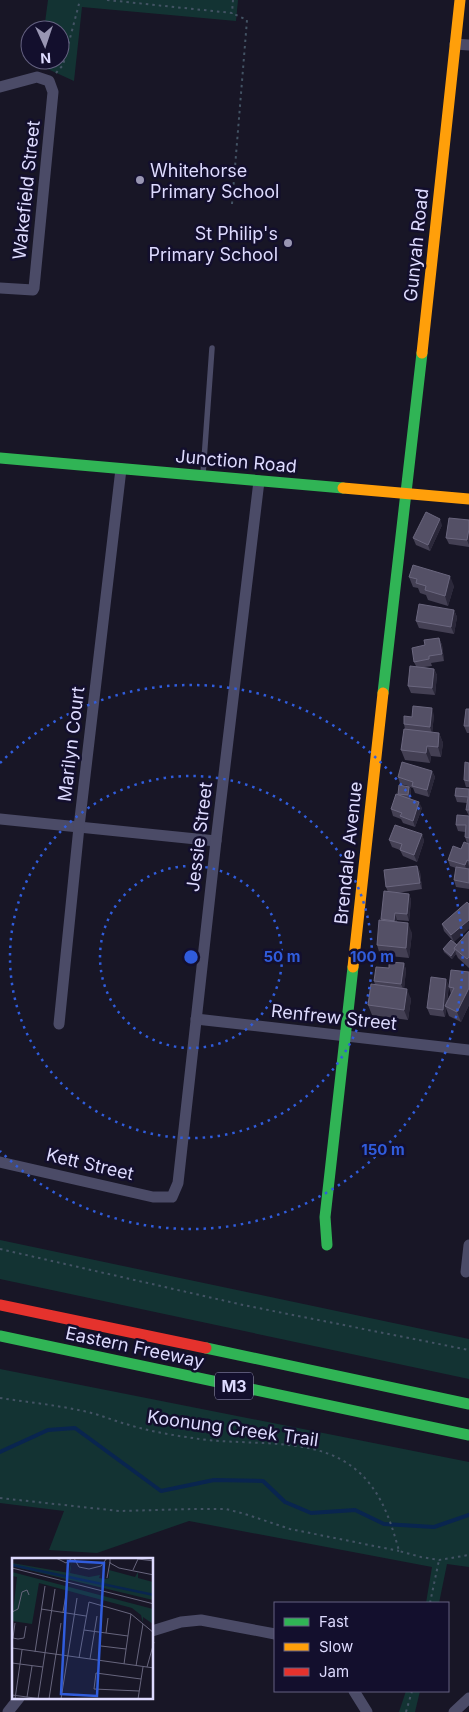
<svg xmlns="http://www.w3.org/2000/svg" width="469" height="1712" viewBox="0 0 469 1712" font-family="Inter,sans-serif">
<rect width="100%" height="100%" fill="#181626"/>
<g fill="#133333">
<polygon points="48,0 238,0 236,21 82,7 74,81 39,65 40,60 60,60 60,30 44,30"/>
<polygon points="0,1240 469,1339 469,1379 0,1279"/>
<polygon points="0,1369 469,1462 469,1567 447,1564 439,1603 426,1603 432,1567 189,1521 97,1553 49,1550 64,1511 0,1503"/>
<polygon points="406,1691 420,1691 415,1712 399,1712"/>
</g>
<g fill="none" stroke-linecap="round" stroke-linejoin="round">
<polyline stroke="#09254f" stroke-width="4" points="0,1452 48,1430 75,1428 161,1491 214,1480 263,1481 285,1502 311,1513 355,1510 384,1524 434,1527 469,1515"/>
<g stroke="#435364" stroke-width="2" stroke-dasharray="2.5 4" stroke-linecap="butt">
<polyline points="107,0 232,13 233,0"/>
<polyline points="56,73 63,65 80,0"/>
<polyline points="232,204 247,20 232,13"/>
<polyline points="0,1249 243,1305 469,1350"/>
<path d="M 0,1398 C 27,1402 56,1405 83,1411 C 98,1414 112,1420 126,1424 C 148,1431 171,1435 193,1438 C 239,1446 301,1437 342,1460 C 377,1480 389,1514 399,1551 L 421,1557 L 439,1560 L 469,1555"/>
<polyline points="0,1498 119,1511 194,1509 226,1509 245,1514 290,1529 399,1551"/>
<polyline points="430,1603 439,1560"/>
<polyline points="406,1712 412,1691"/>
</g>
<polyline stroke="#4b4b67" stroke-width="5.5" points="203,474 212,348"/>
<g stroke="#4b4b67" stroke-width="11">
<polyline points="455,44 469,45"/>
<polyline points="0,87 37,77 49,81 53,92 34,288 33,290 0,288"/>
<polyline points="0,819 216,841"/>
<polyline points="196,1019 469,1050"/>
<polyline points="59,1024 79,827 121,469"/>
<polyline points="0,1162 153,1197 172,1197 178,1183 216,841 259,481"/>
<polyline points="466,1272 469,1245"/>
<polyline points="152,1631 181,1622 201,1620 275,1634"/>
<polyline points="354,1691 367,1712"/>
<polyline points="8,1712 19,1698"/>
<polyline points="454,1712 469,1698"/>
</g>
<g stroke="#30b455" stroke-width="11">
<polyline points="0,458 343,488"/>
<polyline points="383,693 422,353"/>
<polyline points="327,1245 325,1217 353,967"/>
<polyline points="0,1336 469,1435"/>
<polyline points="206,1348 469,1404"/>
</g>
<g stroke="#ff9f0a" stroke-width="11">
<polyline points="422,353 460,0"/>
<polyline points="343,488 469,499"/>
<polyline points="353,967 383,693"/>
</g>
<polyline stroke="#e5322d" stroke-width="11" points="0,1305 206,1348"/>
</g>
<g fill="#444054">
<polygon points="469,520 469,547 449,544 446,538"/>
<polygon points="442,525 430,551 416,545 413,538"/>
<polygon points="409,577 454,586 448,606 428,600 426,595 420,593 418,588 413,587"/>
<polygon points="454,610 457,617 454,634 419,628 416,621"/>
<polygon points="439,638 442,645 444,661 431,663 432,666 424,667 434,669 437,675 435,695 411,693 408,686 416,666 414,662 425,645"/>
<polygon points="469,709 469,733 467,733 464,726"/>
<polygon points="434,715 432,733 439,733 443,743 441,757 431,756 430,763 405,760 401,750 405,729 404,724 412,717"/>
<polygon points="469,763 469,787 466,787 464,780"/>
<polygon points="432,771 435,777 429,797 415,793 413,788 410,787 411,790 410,798 422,808 415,827 403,823 401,819 393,816 391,809 398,794 408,786 400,784 398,777"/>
<polygon points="469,789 467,803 457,802 455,796"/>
<polygon points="466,810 469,810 469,889 456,887 454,880 456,868 450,866 448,860 467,843 465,837 465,832 458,831 456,825 469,816"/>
<polygon points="422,834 424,841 417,862 403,856 400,850 392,847 389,840"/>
<polygon points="417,866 420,872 422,889 397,893 409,894 411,900 409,921 397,920 397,922 412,933 409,958 380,955 377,945 381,919 388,892 386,887"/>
<polygon points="467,902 454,942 457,945 469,931 469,968 458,958 456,954 452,959 444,952 443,949 453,941 444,931 442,924"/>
<polygon points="404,963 406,970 404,988 411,999 408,1020 372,1015 368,1005 375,985 374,981 389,968"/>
<polygon points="469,972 469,1005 461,1022 449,1016 446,1008 445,1017 430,1015 427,1008 449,985 447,1003 451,994 449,987"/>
</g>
<g fill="#2b283a">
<polygon points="440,519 442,525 430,551 428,545"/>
<polygon points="469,529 469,545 467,540"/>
<polygon points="450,576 454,586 448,606 445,596"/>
<polygon points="454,610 457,617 454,634 451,627"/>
<polygon points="439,638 442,645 444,661 442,654"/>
<polygon points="434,669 437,675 435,695 432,688"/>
<polygon points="432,708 434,715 432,734 430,727"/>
<polygon points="439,733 443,743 441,757 438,747"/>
<polygon points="427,746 431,756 430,763 426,753"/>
<polygon points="432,771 435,777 429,797 427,790"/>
<polygon points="409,787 411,790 410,799 408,795"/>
<polygon points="419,802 422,808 415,827 413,821"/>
<polygon points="422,834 424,841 417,862 414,855"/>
<polygon points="467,860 469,867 467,872 465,865"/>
<polygon points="417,866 420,872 422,889 420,883"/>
<polygon points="409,894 411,900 409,921 407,914"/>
<polygon points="395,913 397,920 396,927 394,921"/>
<polygon points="469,920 469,929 454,942 451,935"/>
<polygon points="408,923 412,933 409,958 406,948"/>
<polygon points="455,950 456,954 452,959 451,956"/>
<polygon points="404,963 406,970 404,991 401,984"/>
<polygon points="446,979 449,985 446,1006 445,1006 446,1008 445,1017 443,1010"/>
<polygon points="469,988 469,1005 461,1022 457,1012"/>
<polygon points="407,989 411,999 408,1020 404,1010"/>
</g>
<g fill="#545066" stroke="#6a667e">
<polygon points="426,512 440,519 428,545 413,538"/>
<polygon points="449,518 469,520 469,529 467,540 446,538"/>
<polygon points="413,565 450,576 445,596 425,590 426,586 416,583 417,579 409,577"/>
<polygon points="419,604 454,610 451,627 416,621"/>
<polygon points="439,638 442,654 429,656 429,659 414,662 412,648 425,645 424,640"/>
<polygon points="410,666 434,669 432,688 408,686"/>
<polygon points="413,706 432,708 430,727 404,724 404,716 412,717"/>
<polygon points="466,709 469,709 469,726 464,726"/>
<polygon points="404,729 439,733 438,747 427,746 426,753 401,750"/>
<polygon points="402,762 432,771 427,790 412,786 413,782 398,777"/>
<polygon points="465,762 469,763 469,781 464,780"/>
<polygon points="399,785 409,787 408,795 398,794"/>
<polygon points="456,788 469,789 469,810 466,810 468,797 455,796"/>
<polygon points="396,794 419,802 413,821 400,816 402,813 391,809"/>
<polygon points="457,815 469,816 469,838 465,837 466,825 456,825"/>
<polygon points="395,825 422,834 414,855 400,850 402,844 389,840"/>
<polygon points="464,842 469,844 469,861 467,860 465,865 448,860 453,846 461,849"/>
<polygon points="417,866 420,883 386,887 384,870"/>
<polygon points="456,867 469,869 469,883 454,880"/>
<polygon points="384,891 409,894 407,914 395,913 394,921 381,919"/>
<polygon points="467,902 469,904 469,920 451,935 442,924"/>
<polygon points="379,920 408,923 406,948 377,945"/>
<polygon points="469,931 469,957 467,959 454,948"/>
<polygon points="451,940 457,945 454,948 455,950 451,956 443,949"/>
<polygon points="389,962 404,963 401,984 374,981 376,967 389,968"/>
<polygon points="451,970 469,972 469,988 457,1012 445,1006 454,988 449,987"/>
<polygon points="431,977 446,979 443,1010 427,1008"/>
<polygon points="371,984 407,989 404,1010 368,1005"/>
</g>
<g fill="none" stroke="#305cdc" stroke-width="2.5" stroke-dasharray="2.5 5">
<circle cx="191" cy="957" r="91"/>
<circle cx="191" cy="957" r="181"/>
<path d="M0 763A272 272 0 1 1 0 1151"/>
</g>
<g fill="#9996b3" stroke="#130f2d" stroke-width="2">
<circle cx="140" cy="180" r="5"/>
<circle cx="288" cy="243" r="5"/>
</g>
<g text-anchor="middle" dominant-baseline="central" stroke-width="5" stroke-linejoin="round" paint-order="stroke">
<rect fill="#130f2d" stroke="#a19ec0" stroke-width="1" x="215" y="1372.5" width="38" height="27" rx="4"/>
<g font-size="16" font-weight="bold" fill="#dedbff">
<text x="234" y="1386">M3</text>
</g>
<g font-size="18" fill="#dedbff" stroke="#130f2d" text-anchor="start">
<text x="150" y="170">Whitehorse<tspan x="150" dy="21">Primary School</tspan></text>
<text x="278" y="233" text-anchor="end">St Philip's<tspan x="278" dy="21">Primary School</tspan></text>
</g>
<g font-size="18" fill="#dedbff" stroke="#130f2d">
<text transform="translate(26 190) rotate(-84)">Wakefield Street</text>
<text transform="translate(416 245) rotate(-84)">Gunyah Road</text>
<text transform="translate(236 461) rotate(5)">Junction Road</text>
<text transform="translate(71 744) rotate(-83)">Marilyn Court</text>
<text transform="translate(199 837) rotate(-83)">Jessie Street</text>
<text transform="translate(348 853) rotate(-84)">Brendale Avenue</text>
<text transform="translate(334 1017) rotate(6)">Renfrew Street</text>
<text transform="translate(90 1164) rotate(13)">Kett Street</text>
<text transform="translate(135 1347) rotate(12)">Eastern Freeway</text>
<text transform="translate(233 1428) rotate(8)">Koonung Creek Trail</text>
</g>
</g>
<g transform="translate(12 1558)">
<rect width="141" height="141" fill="#181626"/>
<path d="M 60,2 L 58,15 L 77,19 L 88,17 L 87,20 L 93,21 L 97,20 L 97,12 L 123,19 L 126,14 L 126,20 L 141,24 L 141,42 L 0,8 L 0,5 L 57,15 ZM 0,14 L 141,51 L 141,66 L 131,59 L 131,65 L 129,57 L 120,50 L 27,25 L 20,66 L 0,63 L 5,19 L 0,18 Z" fill="#133333"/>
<path fill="none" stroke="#09254f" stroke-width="2.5" d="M 0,7 L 142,37"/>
<path fill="none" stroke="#67657d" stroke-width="1" d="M 44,0 L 54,5 L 60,0M 62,0 L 67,9 L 77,11 L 89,8 L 95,0M 98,0 L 98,5 L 107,10 L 142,17M 0,10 L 142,46M 121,12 L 126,1 L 142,3M 95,20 L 98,4M 29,51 L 74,58M 0,54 L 6,51 L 10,34 L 15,32 L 17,37M 51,54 L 54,37M 3,65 L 1,80 L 6,81M 72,72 L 116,78M 94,75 L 96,60M 6,81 L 12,80 L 14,68M 89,88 L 114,91M 0,90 L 142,110M 23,94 L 33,28M 33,95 L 43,31M 44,97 L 49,65M 67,100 L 77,44 L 119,56 L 142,75M 78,101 L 85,58M 0,105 L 31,109M 112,106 L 119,56M 124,108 L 131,66M 135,109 L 142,84M 127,133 L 82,131 L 84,115 L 129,121M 0,137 L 30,141M 15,139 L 20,108M 3,141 L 10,92M 26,141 L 33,95M 37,141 L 44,96M 49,141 L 65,40M 126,141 L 131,109"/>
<path fill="#305cdc" fill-opacity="0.15" stroke="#305cdc" stroke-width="2.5" d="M 56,3 L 92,5 L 85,138 L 49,136 Z"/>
<rect width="141" height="141" fill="none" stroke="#dedbff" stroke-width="2.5"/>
</g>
<circle cx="191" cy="957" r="8" fill="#305cdc" stroke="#130f2d" stroke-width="2.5"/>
<g font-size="15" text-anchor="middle" font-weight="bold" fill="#305cdc" stroke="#130f2d" stroke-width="5" stroke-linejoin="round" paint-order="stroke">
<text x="282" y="962">50 m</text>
<text x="372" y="962">100 m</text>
<text x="383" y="1155">150 m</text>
</g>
<rect x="274" y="1602" width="175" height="90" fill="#130f2d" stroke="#646181"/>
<rect x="284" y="1618" width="25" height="8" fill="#30b455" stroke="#646181"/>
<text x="319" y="1627" font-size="15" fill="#dedbff">Fast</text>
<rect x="284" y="1643" width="25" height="8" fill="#ff9f0a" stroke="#646181"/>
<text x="319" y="1652" font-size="15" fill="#dedbff">Slow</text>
<rect x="284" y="1668" width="25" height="8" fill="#e5322d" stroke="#646181"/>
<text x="319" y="1677" font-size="15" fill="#dedbff">Jam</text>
<g transform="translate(45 45) rotate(177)"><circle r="24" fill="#130f2d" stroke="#646181"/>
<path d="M0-4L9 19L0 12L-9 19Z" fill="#9996b3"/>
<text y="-8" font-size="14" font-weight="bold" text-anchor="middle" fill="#dedbff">N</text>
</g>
</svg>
